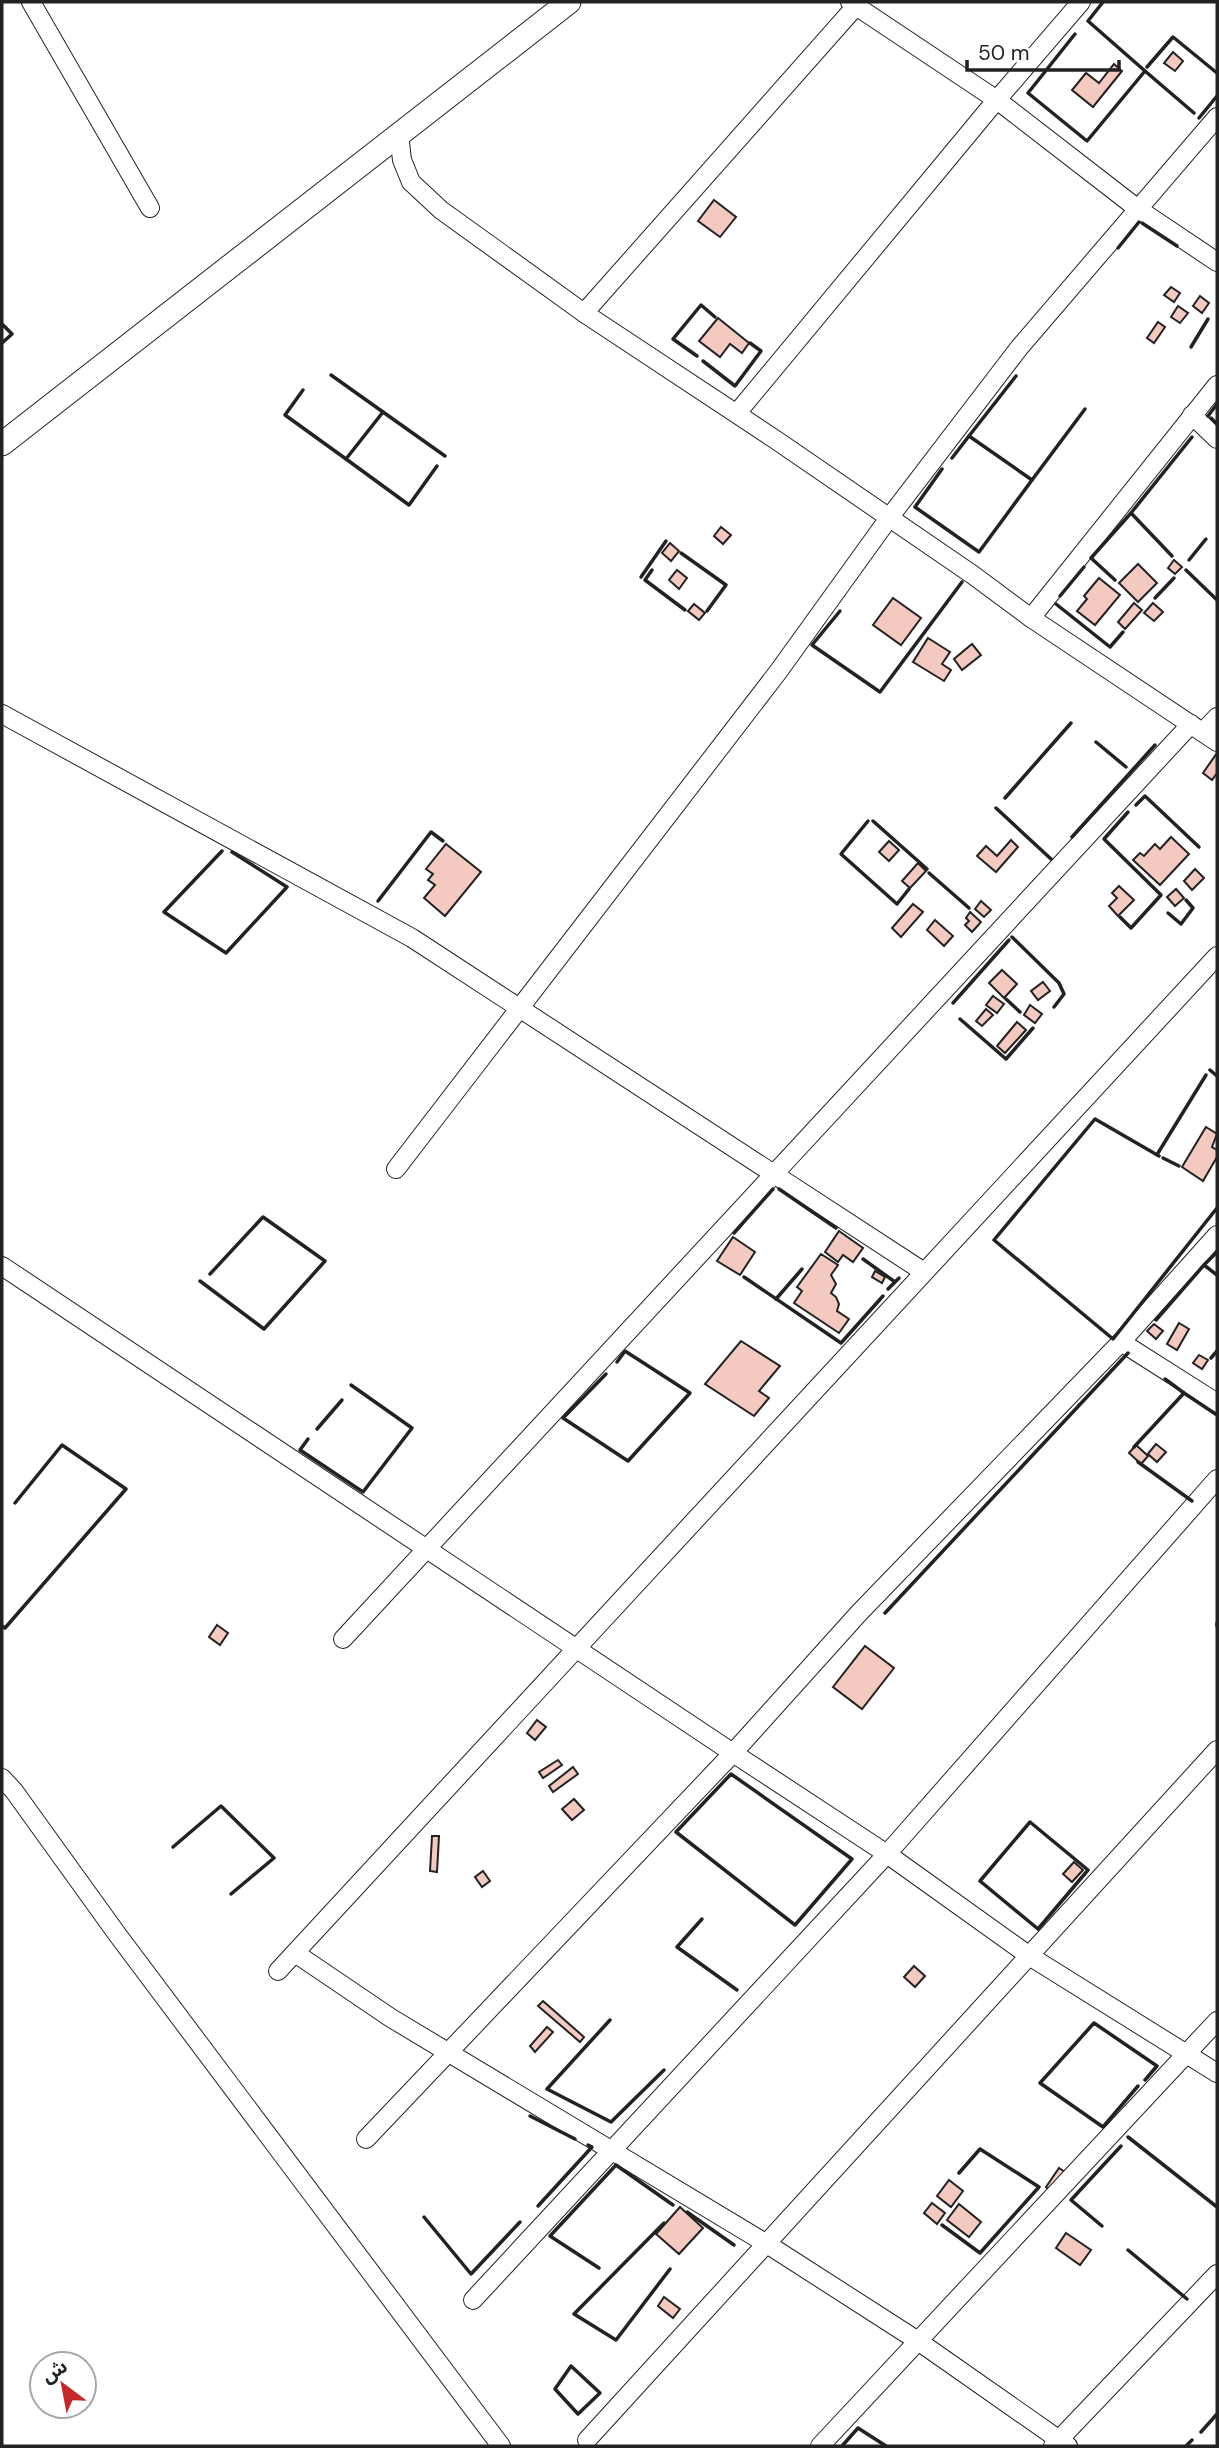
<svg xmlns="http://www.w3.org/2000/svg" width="1219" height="2448" viewBox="0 0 1219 2448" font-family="'DM Sans','Noto Sans Arabic',sans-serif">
<rect width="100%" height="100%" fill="#fff"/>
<g fill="#f3c9c0" stroke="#222" stroke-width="2">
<polygon points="1173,52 1183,61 1175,71 1164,63"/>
<polygon points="1114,64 1122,71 1093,107 1072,90 1086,73 1099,83"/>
<polygon points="714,200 736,217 720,237 698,221"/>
<polygon points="1171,287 1180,293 1174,302 1164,295"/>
<polygon points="1200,296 1209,303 1202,313 1193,306"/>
<polygon points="1178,306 1188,313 1180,323 1171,317"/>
<polygon points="718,318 749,343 742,353 730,344 720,357 699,341"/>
<polygon points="1158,322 1165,327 1154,343 1147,338"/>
<polygon points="721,527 731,535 723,544 714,536"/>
<polygon points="670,543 679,551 671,561 662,553"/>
<polygon points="1174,560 1182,567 1175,574 1168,568"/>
<polygon points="1138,564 1157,583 1138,602 1119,583"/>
<polygon points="677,570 687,578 679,589 669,580"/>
<polygon points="1099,578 1120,595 1095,625 1077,611 1087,599 1084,596"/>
<polygon points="893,598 921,618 901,645 873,625"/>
<polygon points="1134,603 1142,610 1125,629 1118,622"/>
<polygon points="1153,603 1163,612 1154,621 1144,613"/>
<polygon points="694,604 705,613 699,620 688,611"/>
<polygon points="928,638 950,652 942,664 951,670 944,681 913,662"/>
<polygon points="972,644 981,655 962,670 954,659"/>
<polygon points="1217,753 1217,773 1212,780 1203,773"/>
<polygon points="1171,837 1189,854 1160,885 1133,860 1140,853 1144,856 1155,844 1160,849"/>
<polygon points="1011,840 1018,847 996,872 977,856 986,846 997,856"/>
<polygon points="889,841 899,850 889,861 879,852"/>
<polygon points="446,844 481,872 445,916 424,898 435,885 428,880 433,874 426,869"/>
<polygon points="918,863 926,871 910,888 902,881"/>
<polygon points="1195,869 1204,878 1192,890 1184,881"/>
<polygon points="1119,886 1134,900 1118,916 1109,906 1117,898 1112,893"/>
<polygon points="1176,889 1184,898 1175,906 1167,897"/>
<polygon points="981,901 991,910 984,917 975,909"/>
<polygon points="913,904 923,912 901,937 892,928"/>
<polygon points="970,912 981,922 972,932 965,925 969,921 966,918"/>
<polygon points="935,920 953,936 944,946 927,930"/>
<polygon points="1002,970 1017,984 1004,998 989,983"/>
<polygon points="1043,982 1050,991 1038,1000 1031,991"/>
<polygon points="993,996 1004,1004 997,1013 986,1005"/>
<polygon points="1030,1005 1042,1014 1035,1023 1024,1015"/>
<polygon points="986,1009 993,1015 982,1026 976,1021"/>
<polygon points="1017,1022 1026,1030 1005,1053 997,1046"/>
<polygon points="1206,1127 1217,1134 1212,1147 1217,1150 1217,1157 1203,1181 1182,1167"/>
<polygon points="839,1231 863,1248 853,1262 843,1255 838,1262 825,1252"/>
<polygon points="733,1237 755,1252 740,1275 717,1261"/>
<polygon points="821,1254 838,1265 831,1275 836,1284 831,1293 836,1297 839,1304 837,1311 849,1319 839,1333 794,1303 802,1291 797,1287"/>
<polygon points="875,1271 885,1277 882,1283 872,1277"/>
<polygon points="1179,1323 1189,1329 1177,1350 1167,1344"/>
<polygon points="1154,1324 1163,1331 1156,1339 1147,1331"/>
<polygon points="741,1341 780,1366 759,1391 769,1398 754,1416 705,1384"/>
<polygon points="1199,1355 1208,1360 1202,1369 1193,1363"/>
<polygon points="1156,1444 1166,1452 1157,1462 1149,1455 1141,1464 1129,1453 1136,1445 1147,1455"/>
<polygon points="217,1625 228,1633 220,1645 209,1637"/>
<polygon points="865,1646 894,1668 862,1709 833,1687"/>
<polygon points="537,1720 546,1727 535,1740 527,1733"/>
<polygon points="558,1760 562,1765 543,1778 539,1772"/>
<polygon points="573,1767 578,1774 553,1792 549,1786"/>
<polygon points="574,1799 584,1810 572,1820 562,1809"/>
<polygon points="432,1836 439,1836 437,1872 430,1871"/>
<polygon points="1074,1862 1083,1870 1072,1882 1063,1874"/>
<polygon points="483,1871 490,1881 482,1887 475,1877"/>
<polygon points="914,1966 925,1976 915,1987 904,1977"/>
<polygon points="543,2001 584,2037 580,2042 538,2006"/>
<polygon points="547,2027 553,2032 535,2052 530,2046"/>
<polygon points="1059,2168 1065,2172 1052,2192 1046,2187"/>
<polygon points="949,2180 963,2191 951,2207 937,2196"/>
<polygon points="932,2203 945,2213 937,2224 924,2213"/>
<polygon points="959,2204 981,2222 969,2237 947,2220"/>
<polygon points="680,2207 703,2228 679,2254 656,2234"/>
<polygon points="1066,2233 1091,2250 1080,2265 1056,2248"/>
<polygon points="664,2297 680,2309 673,2318 658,2306"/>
</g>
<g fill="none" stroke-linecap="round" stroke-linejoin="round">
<defs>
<g id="minor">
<polyline points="31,2 150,208"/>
<polyline points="850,2 997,100 1138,209 1217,262"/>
<polyline points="399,134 402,160 411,182 441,210 584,313 776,440 973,575 1031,618 1217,742"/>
<polyline points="584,313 856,6"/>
<polyline points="737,413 989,109 1081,2"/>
<polyline points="1192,415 1217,439"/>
<polyline points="1031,618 1217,385"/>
<polyline points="2,714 412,938 924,1272"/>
<polyline points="1203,732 1217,717"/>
<polyline points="396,1169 778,672 889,518 1019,348 1217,117"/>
<polyline points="2,1266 733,1753 887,1854 1031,1957 1217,2073"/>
<polyline points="1121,1342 1217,1403"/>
<polyline points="343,1639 1191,724"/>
<polyline points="2,1778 14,1791 117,1934 501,2446"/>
<polyline points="295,1953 391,2018 767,2244 918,2341 1068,2446"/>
<polyline points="278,1971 1217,956"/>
<polyline points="366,2139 733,1753 859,1613 1121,1342 1217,1235"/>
<polyline points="473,2300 887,1854 1217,1479"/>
<polyline points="587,2440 1217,1750"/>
<polyline points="820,2446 1217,2021"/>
<polyline points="1053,2446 1217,2274"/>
</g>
<polyline id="tertiary" points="2,444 569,2"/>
</defs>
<use href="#minor" stroke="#222" stroke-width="20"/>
<use href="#tertiary" stroke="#222" stroke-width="25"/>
<use href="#minor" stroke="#fff" stroke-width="18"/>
<use href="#tertiary" stroke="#fff" stroke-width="23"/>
<g stroke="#222" stroke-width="3.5">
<polyline points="1075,34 1028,93 1087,141 1145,71 1088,21 1103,2"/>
<polyline points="1147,67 1173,37 1217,73"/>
<polyline points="1145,71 1194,113"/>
<polyline points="1199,118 1217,96"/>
<polyline points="1142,223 1177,246"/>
<polyline points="1118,248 1139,222"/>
<polyline points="2,324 12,334 2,343"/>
<polyline points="1191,347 1208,319"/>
<polyline points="697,356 673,339 701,305 715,317"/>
<polyline points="703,361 735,386 761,351 750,343"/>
<polyline points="303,390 285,415 346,459 383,412 331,375"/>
<polyline points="383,412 445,456"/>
<polyline points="1208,416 1217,404"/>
<polyline points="1211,418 1217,424"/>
<polyline points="969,436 1016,376"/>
<polyline points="346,459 409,505 437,466"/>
<polyline points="942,469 915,507 979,552 1032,480 969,436 952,458"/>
<polyline points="1032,480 1085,409"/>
<polyline points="1131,513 1172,556"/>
<polyline points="681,553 726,585 707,611"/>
<polyline points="1189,560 1206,539"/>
<polyline points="652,570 645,580 685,610"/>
<polyline points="1186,570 1217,600"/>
<polyline points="641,577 666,541"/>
<polyline points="1115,580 1091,558 1131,513 1192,437"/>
<polyline points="1060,596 1084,567"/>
<polyline points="1155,598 1174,578"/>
<polyline points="1056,604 1110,647 1123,632"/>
<polyline points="840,611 812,645 880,692 962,582"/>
<polyline points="1096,742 1126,767"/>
<polyline points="1005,798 1071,723"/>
<polyline points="1136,805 1145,796 1199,847"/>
<polyline points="996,808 1051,859"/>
<polyline points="868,821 841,854 897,904 909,889"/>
<polyline points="873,821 927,869"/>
<polyline points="1072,837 1155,745"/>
<polyline points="222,851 164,912 226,953 287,887 232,852"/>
<polyline points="929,873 969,908"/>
<polyline points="378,901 431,832 443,841"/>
<polyline points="1168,913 1181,924 1193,908 1186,900"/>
<polyline points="1120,917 1131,928 1161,895 1104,839 1128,812"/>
<polyline points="1012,937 1059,983 1064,994 1054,1007"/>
<polyline points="1006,999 1020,1012"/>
<polyline points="953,1003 1009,940"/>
<polyline points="960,1019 1006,1059 1033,1028"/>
<polyline points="1210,1070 1217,1076"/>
<polyline points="1158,1153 1206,1075"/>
<polyline points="1159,1156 1095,1119 994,1240 1113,1339 1217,1208"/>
<polyline points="1163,1158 1179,1166"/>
<polyline points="779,1189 836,1228"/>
<polyline points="734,1233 773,1189"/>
<polyline points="1217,1252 1204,1265 1217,1275"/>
<polyline points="863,1259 895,1282"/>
<polyline points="744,1277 841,1343 883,1296"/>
<polyline points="200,1281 264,1329 325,1261 263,1217 210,1274"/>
<polyline points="888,1289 899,1278"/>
<polyline points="776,1299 802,1269"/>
<polyline points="1156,1320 1204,1265"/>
<polyline points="1211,1358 1217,1351"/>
<polyline points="606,1374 563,1418 628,1461 690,1393 625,1351 617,1362"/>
<polyline points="1165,1379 1184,1393"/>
<polyline points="317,1429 342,1400"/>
<polyline points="308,1439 300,1450 363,1492 412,1428 351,1385"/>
<polyline points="1134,1447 1184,1393 1217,1415"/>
<polyline points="1138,1462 1192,1501"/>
<polyline points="885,1613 1128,1353"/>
<polyline points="1217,1623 1217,1626"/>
<polyline points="2,1626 5,1628 126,1489 62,1445 15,1503"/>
<polygon points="731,1774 852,1859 795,1925 676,1832"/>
<polygon points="1030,1822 1088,1870 1038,1929 980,1881"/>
<polyline points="173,1847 221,1806 274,1858 231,1894"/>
<polyline points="702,1919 677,1947 737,1990"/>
<polyline points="610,2020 547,2089 611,2122 664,2070"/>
<polyline points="1138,2086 1103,2127 1040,2083 1094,2023 1157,2066 1145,2080"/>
<polyline points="530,2116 575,2139"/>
<polyline points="1128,2137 1217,2207"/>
<polyline points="538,2206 592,2147 588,2145"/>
<polyline points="687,2212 734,2245"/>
<polyline points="424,2217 471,2274 520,2222"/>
<polyline points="664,2223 574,2314 616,2340 670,2269"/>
<polyline points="942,2225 980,2253 1039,2187 980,2149 959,2173"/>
<polyline points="1102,2226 1071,2200 1121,2146"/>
<polyline points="1128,2250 1187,2299"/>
<polyline points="599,2268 550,2236 616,2165 673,2205"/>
<polygon points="571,2366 600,2393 578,2414 555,2389"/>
<polyline points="1201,2432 1217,2414"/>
<polyline points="842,2446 858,2428 886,2446"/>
<polyline points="1186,2446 1192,2440"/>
</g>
</g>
<rect width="1219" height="2448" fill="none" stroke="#222222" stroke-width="7"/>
<g transform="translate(63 2385) rotate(328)"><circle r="33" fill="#ffffff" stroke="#a7a7a7" stroke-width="2"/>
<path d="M0-5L12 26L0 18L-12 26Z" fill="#c62828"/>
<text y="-10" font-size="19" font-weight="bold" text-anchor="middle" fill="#222222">ش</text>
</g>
<path d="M967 60v10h152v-10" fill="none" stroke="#222222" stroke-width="3.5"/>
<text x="978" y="60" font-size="21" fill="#222222" stroke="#ffffff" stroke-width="5" paint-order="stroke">50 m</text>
</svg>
